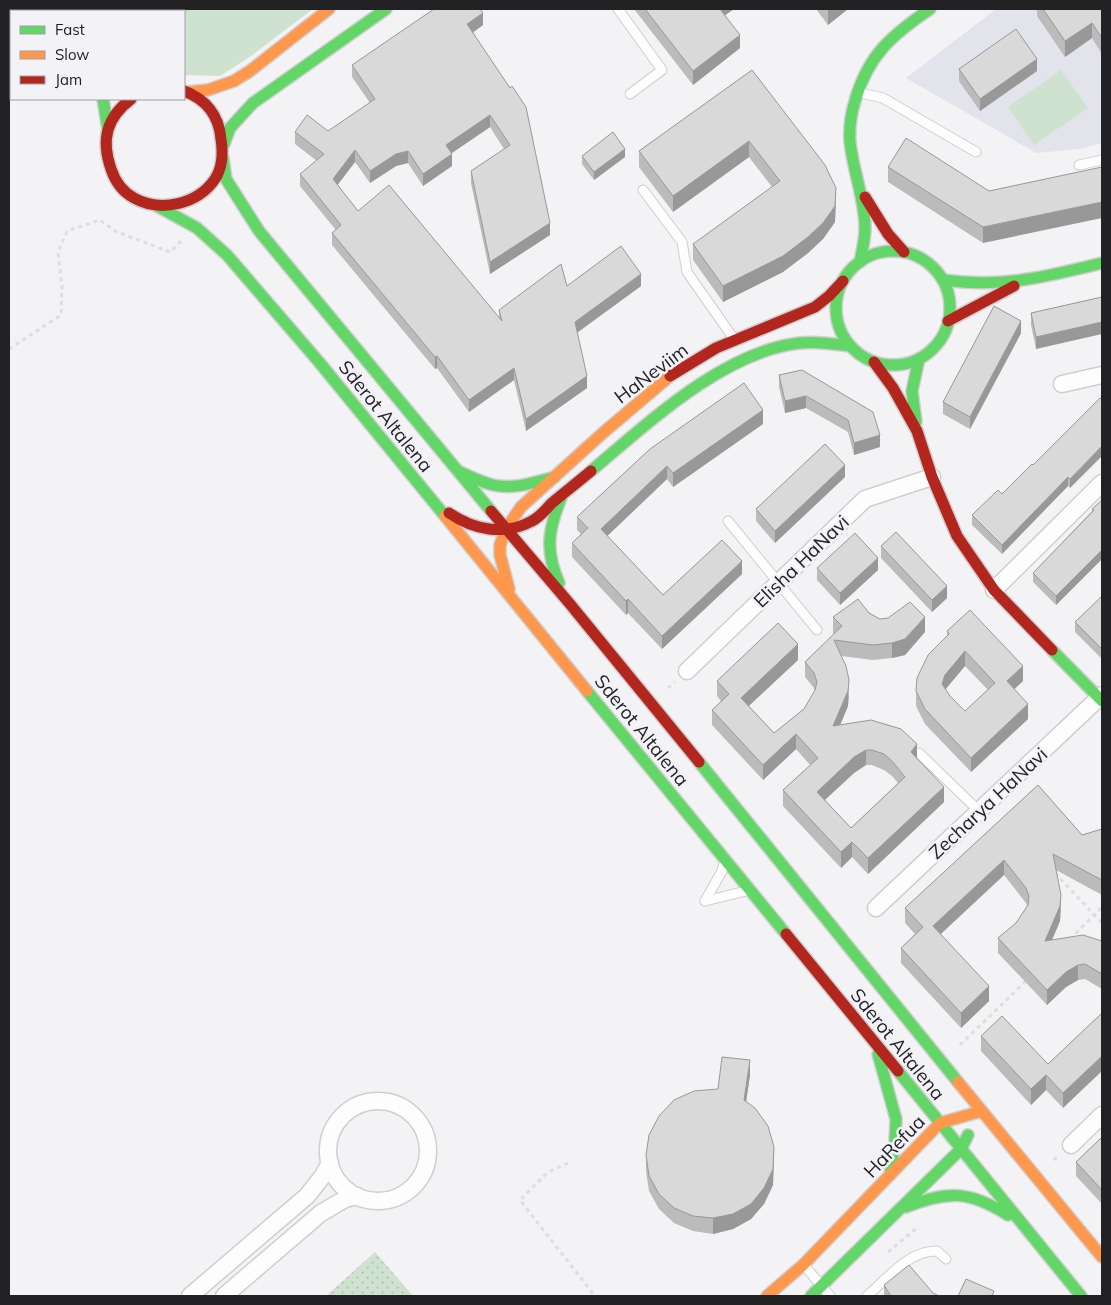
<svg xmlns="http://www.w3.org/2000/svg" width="1111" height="1305" viewBox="0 0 1111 1305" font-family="Mulish,sans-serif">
<defs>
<pattern id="grass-dots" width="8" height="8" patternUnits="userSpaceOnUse" patternTransform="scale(1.25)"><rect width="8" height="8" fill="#cfe1cf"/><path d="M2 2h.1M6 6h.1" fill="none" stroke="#b1c1b2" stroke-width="1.8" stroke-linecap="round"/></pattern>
</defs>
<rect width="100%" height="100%" fill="#f3f3f6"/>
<polygon fill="#e3e3eb" points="996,9 1102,9 1102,143 1080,149 1036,153 906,78"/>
<polygon fill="url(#grass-dots)" points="375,1252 413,1296 326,1296"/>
<g fill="#cfe1cf">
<polygon points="103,9 313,9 251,56 220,76 184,75 184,11 105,11"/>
<polygon points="1061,70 1088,108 1034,145 1008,107"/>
</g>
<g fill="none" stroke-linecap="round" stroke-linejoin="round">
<defs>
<g id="lane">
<polyline points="618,9 662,70 630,94"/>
<polyline points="857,92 883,98 976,152"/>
<polyline points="1079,165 1102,160"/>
<polyline points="643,190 682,242 687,272 734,339"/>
<polyline points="728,521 817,630"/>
<polyline points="919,753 979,811"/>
<polyline points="705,901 746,891"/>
<polyline points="705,901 722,871 724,863"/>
<polyline points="804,1265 830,1296"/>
<path d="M 867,1296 C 887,1279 909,1250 937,1251 L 946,1259"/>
</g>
<g id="street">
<polyline points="1062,384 1102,375"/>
<polyline points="994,590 1102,483"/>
<polyline points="687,671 865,499 932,477"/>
<polyline points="876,908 1102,695"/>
<circle cx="378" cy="1151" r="50"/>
<polyline points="1071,1145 1102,1115"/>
<polyline points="190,1296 307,1196 322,1177 330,1163"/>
<polyline points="224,1296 321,1213 345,1199 357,1196"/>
</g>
<g id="fast">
<polyline points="103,99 108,130"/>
<polyline points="224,144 230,128 253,103 386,9"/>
<polyline points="223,158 226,179 259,231 491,511"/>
<polyline points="157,206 197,228 227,255 319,362 445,516"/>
<circle cx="893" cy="308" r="57"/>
<path d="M 860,262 C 862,251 865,240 865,228 C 865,199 853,171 850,142 C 849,128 851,114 855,101 C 868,55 892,35 930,9"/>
<path d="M 943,280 C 1002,288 1046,277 1102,263"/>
<polyline points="916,422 912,391 919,359"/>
<path d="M 591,471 C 648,423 724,351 800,343 C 817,341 834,344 850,346"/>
<path d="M 460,472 C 471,477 481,482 493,485 C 514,490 535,482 555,477"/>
<path d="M 559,583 C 545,551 548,530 561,498"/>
<polyline points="1052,650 1102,701"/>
<polyline points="587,691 786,934"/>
<polyline points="699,762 958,1082"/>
<polyline points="878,1054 896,1119 895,1143 890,1175"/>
<polyline points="898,1071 1081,1296"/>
<path d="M 906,1207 C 948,1190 970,1191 1008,1215"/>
<polyline points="811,1296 961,1149 968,1135"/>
</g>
<g id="slow">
<polyline points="187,92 208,90 234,81 250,71 329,9"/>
<polyline points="445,516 587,691"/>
<polyline points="509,589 500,555 500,545 506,529 521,507 604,432 670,376"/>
<polyline points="958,1082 1102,1257"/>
<polyline points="767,1296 803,1265 940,1123 982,1111"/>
</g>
<g id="jam">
<polyline points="41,9 43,11"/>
<polyline points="87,9 89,11"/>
<path d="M 131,99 C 106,118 101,140 111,169 C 115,181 123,192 134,198 C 161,213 198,204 215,179 C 223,167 223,152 221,139 C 219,116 206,99 184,91"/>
<polyline points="865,197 888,234 904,252"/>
<polyline points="948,321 1014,286"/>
<polyline points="874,362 893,388 917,431 932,477 957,536 994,590 1052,650"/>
<polyline points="670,376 716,348 815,307 829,296 843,281"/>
<polyline points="491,511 570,604 699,762"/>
<path d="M 449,513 C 474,530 504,536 532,521 C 540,517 546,509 552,503 C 565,492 578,482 591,471"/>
<polyline points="786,934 898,1071"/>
</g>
</defs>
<use href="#lane" stroke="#cfcfd1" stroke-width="11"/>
<use href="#street" stroke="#cfcfd1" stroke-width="19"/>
<use href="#fast" stroke="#cfcfd1" stroke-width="14"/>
<use href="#slow" stroke="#cfcfd1" stroke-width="14"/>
<use href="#jam" stroke="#cfcfd1" stroke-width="14"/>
<g stroke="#dededf" stroke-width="3" stroke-dasharray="4 4" stroke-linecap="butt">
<polyline points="9,349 61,315 62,287 58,253 67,231 100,220 115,231 170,252 181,241"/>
<polyline points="668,688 675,682"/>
<polyline points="1055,873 1102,923"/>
<polyline points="1070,939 1102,907"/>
<polyline points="960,1045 1028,979"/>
<polyline points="1054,1160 1059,1155"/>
<polyline points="568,1163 548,1172 520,1200 595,1296"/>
<polyline points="888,1252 918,1227"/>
</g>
<use href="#lane" stroke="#fdfdfe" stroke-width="9"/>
<use href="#street" stroke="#fdfdfe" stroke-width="16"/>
<use href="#fast" stroke="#63d668" stroke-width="11"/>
<use href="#slow" stroke="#ff974d" stroke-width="11"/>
<use href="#jam" stroke="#b3261e" stroke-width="11"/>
</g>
<g fill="#bbb" fill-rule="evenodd">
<polygon points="634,9 734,9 725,15 740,48 693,85"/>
<polygon points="816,9 848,9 828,25"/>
<polygon points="1037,9 1102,9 1102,54 1092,38 1065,57 1037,16"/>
<polygon points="483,25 473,33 550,235 490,274 471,183 471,171 504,149 490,127 452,153 452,166 423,186 408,163 396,166 370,183 355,162 337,185 358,211 499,318 499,310 567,286 641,286 577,333 587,388 526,431 514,380 469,412 437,368 435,369 332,245 332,233 336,230 300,186 300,174 317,161 295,144 295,132 328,131 370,103 352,77 352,65"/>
<polygon points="959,69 1037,71 980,111 959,81"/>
<polygon points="752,70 836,204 835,222 823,239 808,253 783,272 723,302 693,260 693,244 772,187 749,157 673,212 639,167 639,151"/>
<polygon points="582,156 625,157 594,180 582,164"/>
<polygon points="888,167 989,191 983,243 888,182"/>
<polygon points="1102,297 1036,349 1031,325 1031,313"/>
<polygon points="1021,333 970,429 943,414 943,402"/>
<polygon points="802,370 880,447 854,455 848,432 806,408 785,413 779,387 779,375"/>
<polygon points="1100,398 1070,488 1068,486 1002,554 972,525 972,515 1002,494 1033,465"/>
<polygon points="763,424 673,487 667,479 607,536 663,595 742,574 662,649 628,613 626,615 572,557 572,543 581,534 577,530 577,517 650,449"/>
<polygon points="845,477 775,543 756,521 756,509"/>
<polygon points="1102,500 1102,559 1056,605 1033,582 1033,573 1092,511 1092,509"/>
<polygon points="881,546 947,598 932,612 881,558"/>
<polygon points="817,568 878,570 840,605 817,580"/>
<polygon points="1102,598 1102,659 1075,632 1075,622"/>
<path d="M 869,613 L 880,619 L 925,632 L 905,655 L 892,658 L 873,660 L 841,656 L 849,696 L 848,706 L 840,725 L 917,758 L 944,802 L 868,874 L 852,857 L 841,868 L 783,806 L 783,790 L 810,765 L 796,749 L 763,780 L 712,725 L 712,710 L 721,701 L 717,696 L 717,681 L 798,660 L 749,706 L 774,733 L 804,709 L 815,691 L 814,688 L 805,677 L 805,662 L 834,634 L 833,633 L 833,617 ZM 866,765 L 872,765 L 884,770 L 892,776 L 898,783 L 851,828 L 825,800 L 854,773 Z"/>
<path d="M 947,631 L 1023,681 L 1014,689 L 1028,719 L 971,772 L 925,724 L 916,706 L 916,691 L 947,637 ZM 965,666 L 988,690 L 965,711 L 950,696 L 945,689 Z"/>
<polygon points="1038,785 1082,835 1102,829 1102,895 1056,870 1061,910 1060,921 1052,940 1102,941 1102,989 1085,979 1078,980 1066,987 1047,1005 998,953 998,938 1016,923 1027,906 1026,903 1004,875 941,934 989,1001 961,1028 901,963 901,948 915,934 905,923 905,908"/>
<polygon points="1102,1013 1063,1108 1046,1090 1031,1105 981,1051 981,1036 1048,1064"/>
<polygon points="750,1075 746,1102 774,1163 773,1185 764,1204 751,1219 733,1229 713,1234 693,1231 674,1223 659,1209 649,1191 646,1171 646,1155 718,1089"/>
<polygon points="1102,1137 1102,1204 1076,1176 1076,1162"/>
<polygon points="884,1285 933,1293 939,1296 884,1296"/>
</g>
<g fill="#989899">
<polygon points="718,9 734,9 718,20"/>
<polygon points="828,9 848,9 828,25"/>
<polygon points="483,13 483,25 467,36 467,24"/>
<polygon points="1092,23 1092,38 1065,57 1065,41"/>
<polygon points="740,35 740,48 693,85 693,71"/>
<polygon points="1037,59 1037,71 980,111 980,99"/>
<polygon points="490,115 490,127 446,157 446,145"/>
<polygon points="749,141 749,157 673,212 673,196"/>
<polygon points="625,149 625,157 594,180 594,172"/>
<polygon points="355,150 355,162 333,191 333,179"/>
<polygon points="408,151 408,163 396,166 370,183 370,171 396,154"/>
<polygon points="452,154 452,166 423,186 423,174"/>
<polygon points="836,188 835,222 823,239 808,253 783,272 723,302 723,286"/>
<polygon points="1102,202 1102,218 983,243 983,227"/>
<polygon points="550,223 550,235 490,274 490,262"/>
<polygon points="641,274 641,286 575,334 575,322"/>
<polygon points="1021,321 1021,333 970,429 970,417"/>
<polygon points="1102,322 1102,334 1036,349 1036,337"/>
<polygon points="437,356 437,368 435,369 435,357"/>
<polygon points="514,368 514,380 469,412 469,400"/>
<polygon points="587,376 587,388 526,431 526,419"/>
<polygon points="806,396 806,408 785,413 785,401"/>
<polygon points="763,410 763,424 673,487 673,473"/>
<polygon points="880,435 880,447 854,455 854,443"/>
<polygon points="1102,446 1102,456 1070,488 1070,479"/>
<polygon points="845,465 845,477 775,543 775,531"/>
<polygon points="667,466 667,479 601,542 601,529"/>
<polygon points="1068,477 1068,486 1002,554 1002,545"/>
<polygon points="1102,550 1102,559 1056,605 1056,596"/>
<polygon points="878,558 878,570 840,605 840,593"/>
<polygon points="742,561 742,574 662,649 662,636"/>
<polygon points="947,586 947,598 932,612 932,600"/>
<polygon points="628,599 628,613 626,615 626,601"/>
<polygon points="925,617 925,632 905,655 892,658 892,643"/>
<polygon points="798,644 798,660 741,713 741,698"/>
<polygon points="965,651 965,666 945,690 942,684 945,675"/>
<polygon points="1023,666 1023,681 1007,696 1007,681"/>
<polygon points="849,680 848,706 833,742 833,726"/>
<polygon points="1028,704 1028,719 971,772 971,758"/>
<polygon points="796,734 796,749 763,780 763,765"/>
<polygon points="917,744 917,760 911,752"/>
<polygon points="866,750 866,765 854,773 817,807 817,792 854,757"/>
<polygon points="944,787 944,802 868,874 868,858"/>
<polygon points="852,842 852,857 841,868 841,852"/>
<polygon points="1004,860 1004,875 933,941 933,926"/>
<polygon points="1061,895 1060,921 1045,956 1045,941"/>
<polygon points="1078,965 1078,980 1066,987 1047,1005 1047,990 1066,972"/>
<polygon points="989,986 989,1001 961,1028 961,1013"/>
<polygon points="1102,1056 1102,1071 1063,1108 1063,1093"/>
<polygon points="750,1060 750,1075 744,1116 744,1100"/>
<polygon points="1046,1075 1046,1090 1031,1105 1031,1089"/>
<polygon points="774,1147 773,1185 764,1204 751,1219 733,1229 713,1234 713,1218"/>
</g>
<g fill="#d9d9da" stroke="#989899" fill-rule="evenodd">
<polygon points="434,9 480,9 483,13 467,24 510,88 512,86 526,107 550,223 490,262 471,171 510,145 490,115 446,145 452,154 423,174 408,151 396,154 370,171 355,150 333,179 358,211 389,185 502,321 499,310 561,264 567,286 621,246 641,274 575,322 587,376 526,419 514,368 469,400 437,356 435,357 332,233 341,225 300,174 324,154 295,132 307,115 328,131 375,99 352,65"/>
<polygon points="645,9 720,9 740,35 693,71"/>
<polygon points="1043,9 1102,9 1102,38 1092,23 1065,41"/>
<polygon points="1016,29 1037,59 980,99 959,69"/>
<polygon points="752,70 825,165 836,188 835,206 823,223 808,237 783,256 723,286 693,244 780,181 749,141 673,196 639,151"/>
<polygon points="613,132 625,149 594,172 582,156"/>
<polygon points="906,138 989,191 1102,167 1102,202 983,227 888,167"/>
<polygon points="1102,297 1102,322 1036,337 1031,313"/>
<polygon points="994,306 1021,321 970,417 943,402"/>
<polygon points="802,370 873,412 880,435 854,443 848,420 806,396 785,401 779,375"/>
<polygon points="744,383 763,410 673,473 667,466 601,529 663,595 722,540 742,561 662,636 628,599 626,601 572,543 588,528 577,517 650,449"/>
<polygon points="1100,398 1102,400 1102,446 1070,479 1068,477 1002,545 972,515 998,490 1002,494 1032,464 1033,465"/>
<polygon points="825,444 845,465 775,531 756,509"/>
<polygon points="1102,500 1102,550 1056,596 1033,573 1094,510 1092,509"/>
<polygon points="896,532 947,586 932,600 881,546"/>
<polygon points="855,533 878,558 840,593 817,568"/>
<polygon points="1101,597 1102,598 1102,649 1075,622"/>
<path d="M 858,599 L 869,613 L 880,619 L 888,618 L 910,602 L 925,617 L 905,639 L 892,643 L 873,645 L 834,640 L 846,666 L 849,680 L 848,691 L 833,726 L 871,720 L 901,729 L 917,744 L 911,752 L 944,787 L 868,858 L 852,842 L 841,852 L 783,790 L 818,758 L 796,734 L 763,765 L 712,710 L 729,694 L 717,681 L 778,623 L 798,644 L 741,698 L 774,733 L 804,709 L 815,690 L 817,682 L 814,673 L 805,662 L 842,626 L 833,617 ZM 866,750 L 872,750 L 884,754 L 892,761 L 905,777 L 851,828 L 817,792 L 854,757 Z"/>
<path d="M 970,610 L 1023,666 L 1007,681 L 1028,704 L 971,758 L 925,709 L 916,691 L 917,678 L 928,655 L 949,634 L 947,631 ZM 965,651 L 995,683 L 965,711 L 950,696 L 942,684 L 945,675 Z"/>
<polygon points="1038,785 1082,835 1102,829 1102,880 1053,854 1061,895 1060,906 1045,941 1083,935 1102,941 1102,974 1085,964 1078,965 1066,972 1047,990 998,938 1016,923 1028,905 1029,896 1026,888 1004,860 933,926 989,986 961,1013 901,948 923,927 905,908"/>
<polygon points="1102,1013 1102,1056 1063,1093 1046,1075 1031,1089 981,1036 1002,1016 1048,1064"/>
<polygon points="722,1057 750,1060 744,1100 755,1108 768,1126 774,1147 773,1169 764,1188 751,1204 733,1214 713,1218 693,1216 674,1208 659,1194 649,1176 646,1155 649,1135 659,1116 674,1100 694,1091 718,1089"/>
<polygon points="1102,1137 1102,1190 1076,1162"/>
<polygon points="909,1265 933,1293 939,1296 891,1296 884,1285"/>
<polygon points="966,1279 994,1291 992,1296 958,1296"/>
</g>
<g text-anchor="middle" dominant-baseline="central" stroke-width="5" stroke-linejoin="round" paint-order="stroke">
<g font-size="19" fill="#222224" stroke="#f2f2f7">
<text transform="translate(651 373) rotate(-37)">HaNeviim</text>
<text transform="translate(386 416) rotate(51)">Sderot Altalena</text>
<text transform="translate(801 561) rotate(-44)">Elisha HaNavi</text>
<text transform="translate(642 730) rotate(51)">Sderot Altalena</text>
<text transform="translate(988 803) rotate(-43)">Zecharya HaNavi</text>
<text transform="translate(898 1044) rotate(51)">Sderot Altalena</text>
<text transform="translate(894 1146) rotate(-46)">HaRefua</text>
</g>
</g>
<rect width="1111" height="1305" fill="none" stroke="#222224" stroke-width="20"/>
<rect x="10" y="10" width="175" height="90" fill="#f2f2f7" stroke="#9f9fa3"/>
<rect x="20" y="26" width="25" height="8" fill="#63d668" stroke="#9f9fa3"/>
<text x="55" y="35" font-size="15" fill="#222224">Fast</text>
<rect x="20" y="51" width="25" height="8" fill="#ff974d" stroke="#9f9fa3"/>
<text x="55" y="60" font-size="15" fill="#222224">Slow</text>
<rect x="20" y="76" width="25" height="8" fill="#b3261e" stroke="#9f9fa3"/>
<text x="55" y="85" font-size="15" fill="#222224">Jam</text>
</svg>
